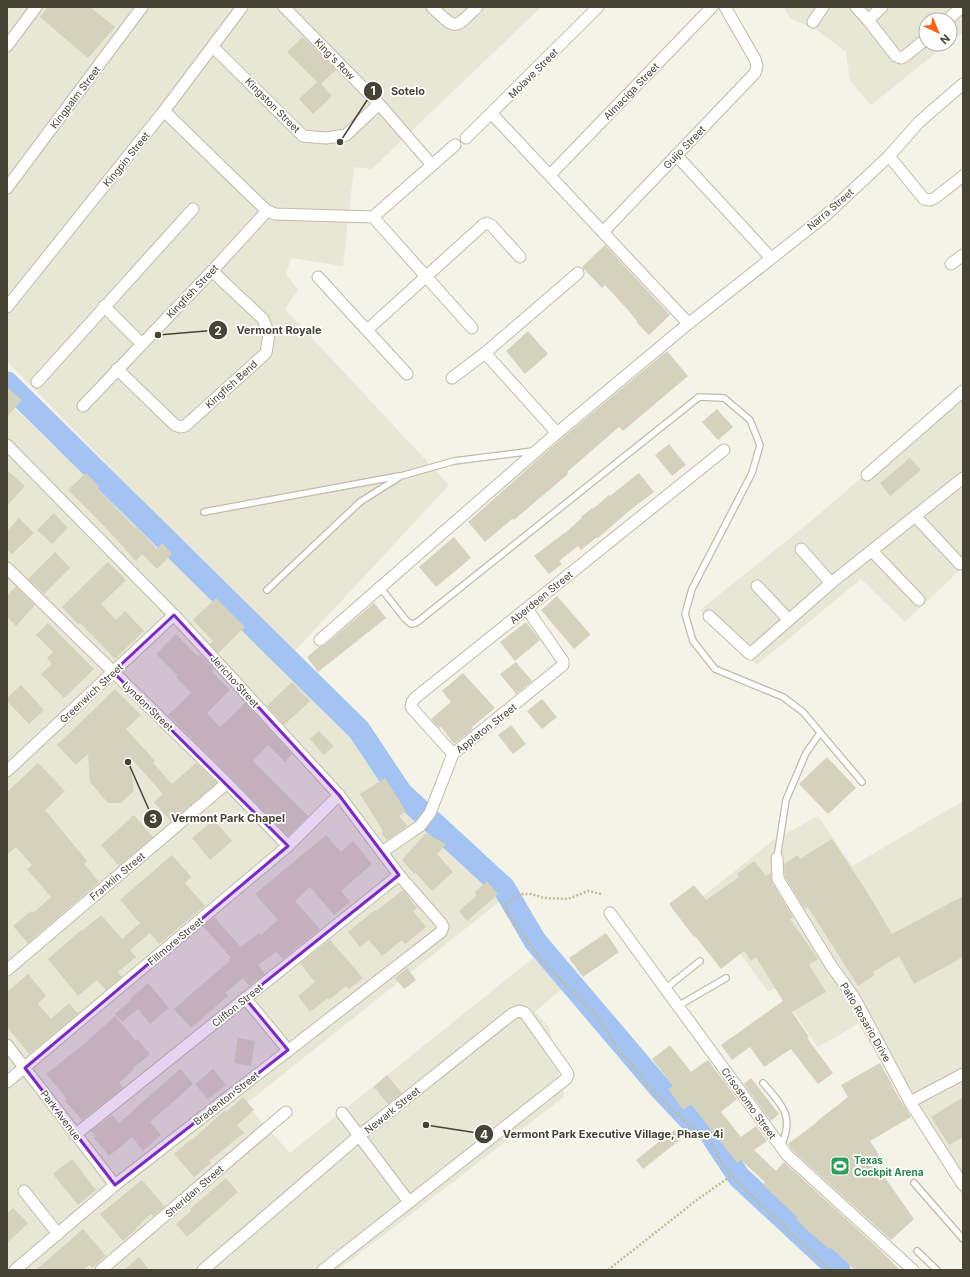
<svg xmlns="http://www.w3.org/2000/svg" width="970" height="1277" viewBox="0 0 970 1277" font-family="Inter,sans-serif">
<rect width="100%" height="100%" fill="#f4f3e8"/>
<g fill="#e8e6d5">
<polygon points="7,7 541,7 372,169 354,167 343,266 291,258 286,274 298,290 285,309 449,485 292,654 7,361"/>
<polygon points="784,7 963,7 963,32 950,42 950,20 926,20 926,44 947,44 871,105 850,81 846,52 817,30 790,18"/>
<polygon points="963,390 963,567 905,622 861,579 757,665 700,610 810,522"/>
<polygon points="7,401 361,742 395,789 505,897 246,1104 290,1153 533,958 564,987 535,1012 549,1027 564,1097 338,1270 7,1270"/>
<polygon points="963,801 963,1196 914,1117 858,1024 818,1047 795,1014 775,988 768,992 701,898 772,841 818,816 852,866"/>
</g>
<g fill="none" stroke-linecap="round" stroke-linejoin="round">
<polyline stroke="#a3c3f2" stroke-width="23" points="7,383 359,730 401,793 504,888 535,941 660,1088 689,1119 704,1126 710,1133 739,1177 839,1270"/>
</g>
<g fill="#d6d1bd">
<polygon points="48,7 90,7 115,27 88,58 40,17"/>
<polygon points="303,37 336,70 321,84 332,96 313,114 299,99 317,82 287,52"/>
<polygon points="605,245 670,315 649,335 636,322 637,321 628,310 605,285 602,288 582,267"/>
<polygon points="528,331 548,354 525,374 506,351"/>
<polygon points="667,351 688,376 623,431 619,427 567,472 568,474 514,520 512,519 485,542 468,522 562,438"/>
<polygon points="7,387 22,400 7,417"/>
<polygon points="717,409 733,427 718,440 702,422"/>
<polygon points="669,444 686,465 672,476 655,455"/>
<polygon points="910,458 921,470 890,496 880,483"/>
<polygon points="7,470 25,486 7,506"/>
<polygon points="86,473 100,487 98,489 135,528 136,527 157,549 162,543 172,554 157,569 142,554 136,561 104,526 68,490"/>
<polygon points="639,473 654,492 629,511 598,538 597,537 581,550 578,546 559,561 562,564 549,574 534,556 566,532 582,518 581,517 592,508 593,509 609,495 610,496"/>
<polygon points="54,513 68,528 52,544 37,530"/>
<polygon points="19,518 34,533 12,554 7,549 7,531"/>
<polygon points="454,537 471,558 436,587 419,567"/>
<polygon points="55,552 70,568 44,594 28,579"/>
<polygon points="108,562 126,580 101,604 116,620 125,611 144,631 115,659 80,623 78,624 62,607"/>
<polygon points="16,586 35,605 16,626 7,617 7,596"/>
<polygon points="557,596 590,634 590,635 574,649 541,610"/>
<polygon points="216,598 245,627 218,653 210,644 213,641 193,620"/>
<polygon points="374,603 386,618 318,672 307,657 319,647 325,645"/>
<polygon points="526,622 540,640 515,661 500,642"/>
<polygon points="48,623 94,669 64,698 41,674 52,664 47,658 53,652 36,635"/>
<polygon points="176,634 197,656 200,654 214,670 212,672 230,690 207,713 220,727 245,703 292,754 285,762 268,745 253,761 308,816 288,836 232,778 168,715 191,693 176,677 177,675 156,654"/>
<polygon points="516,662 532,681 516,694 500,674"/>
<polygon points="463,673 495,708 472,727 473,729 454,744 441,727 439,728 431,719 451,702 442,691"/>
<polygon points="292,682 310,701 284,725 267,706"/>
<polygon points="21,685 44,710 29,724 7,701 7,698"/>
<polygon points="115,689 141,715 126,729 155,761 153,763 172,784 196,763 217,783 171,822 154,802 163,794 129,756 134,791 121,803 108,803 90,782 88,754 76,765 57,745"/>
<polygon points="542,699 557,717 542,729 527,711"/>
<polygon points="511,725 526,744 513,754 498,735"/>
<polygon points="319,731 334,746 324,755 310,739"/>
<polygon points="827,757 856,788 828,814 799,784"/>
<polygon points="38,763 65,791 45,810 87,861 84,864 99,882 28,943 13,926 31,911 33,913 51,897 27,869 32,865 16,847 7,855 7,792"/>
<polygon points="385,778 406,811 399,816 408,826 387,840 381,833 383,831 360,794"/>
<polygon points="134,815 153,837 119,866 101,845"/>
<polygon points="214,820 232,841 210,860 192,838"/>
<polygon points="425,834 428,834 446,844 437,854 453,872 432,891 416,873 414,874 402,860"/>
<polygon points="326,835 341,852 353,841 372,864 341,891 350,902 334,915 310,887 295,901 320,929 283,959 276,952 258,965 265,974 249,986 243,978 225,993 228,996 191,1028 174,1009 213,975 230,961 228,959 231,958 203,926 214,917 241,947 259,933 261,935 278,920 255,894"/>
<polygon points="832,839 864,887 892,934 963,896 963,957 914,984 899,956 873,972 875,975 858,986 808,907 805,909 785,877 784,864 798,855 800,859"/>
<polygon points="172,855 191,877 185,883 205,906 159,944 150,933 130,950 136,957 118,972 122,977 106,990 97,980 78,996 48,959 81,930 82,931 101,915 122,939 140,923 120,900"/>
<polygon points="754,861 766,876 771,873 772,883 793,917 790,919 818,959 809,965 826,992 792,1012 809,1037 807,1038 833,1073 818,1084 791,1049 764,1067 750,1047 732,1060 721,1045 783,1001 756,957 751,961 744,951 721,969 695,936 694,937 669,904 694,885 706,900 739,877 737,874"/>
<polygon points="487,881 498,894 467,921 459,911 477,895 475,892"/>
<polygon points="403,890 417,908 413,911 426,927 405,944 402,940 382,956 369,940 360,947 348,932 375,910 376,911"/>
<polygon points="606,933 619,952 583,977 569,958"/>
<polygon points="330,940 363,978 349,989 346,986 329,1000 328,998 310,1012 298,996 315,982 300,963"/>
<polygon points="407,968 416,980 404,989 395,978"/>
<polygon points="28,974 46,996 38,1004 51,1019 69,1003 78,1014 29,1054 7,1027 7,992"/>
<polygon points="148,983 169,1008 150,1024 138,1009 122,1022 115,1014 131,1000 130,999"/>
<polygon points="115,1016 136,1041 137,1039 150,1054 133,1068 134,1069 119,1083 123,1088 82,1120 65,1101 67,1099 46,1074 83,1045"/>
<polygon points="238,1038 255,1041 251,1066 234,1063"/>
<polygon points="670,1045 691,1072 708,1060 737,1099 721,1112 741,1137 756,1126 767,1141 754,1150 776,1171 784,1162 880,1250 900,1270 855,1270 831,1248 829,1249 807,1230 796,1219 798,1218 763,1185 765,1182 741,1160 737,1163 691,1104 683,1110 668,1089 673,1086 652,1059"/>
<polygon points="880,1063 894,1088 893,1088 911,1117 870,1141 879,1155 876,1165 914,1219 891,1240 792,1150 788,1144 816,1123 816,1122 848,1097 841,1085"/>
<polygon points="180,1069 193,1084 150,1122 161,1135 143,1151 132,1137 109,1156 94,1138 96,1136 91,1131 112,1115 119,1123"/>
<polygon points="213,1069 226,1085 208,1099 195,1084"/>
<polygon points="387,1075 402,1093 388,1104 374,1087"/>
<polygon points="751,1078 779,1114 771,1121 744,1084"/>
<polygon points="243,1097 254,1110 237,1125 244,1133 209,1161 211,1163 194,1177 174,1154 191,1139 192,1140 225,1110 226,1112"/>
<polygon points="963,1097 963,1137 949,1145 931,1117"/>
<polygon points="674,1130 681,1139 643,1169 636,1160"/>
<polygon points="72,1159 96,1190 78,1205 53,1174"/>
<polygon points="226,1178 238,1192 187,1237 176,1224 191,1211 190,1209"/>
<polygon points="142,1180 165,1207 153,1216 151,1214 136,1228 137,1229 123,1241 100,1214"/>
<polygon points="13,1208 28,1223 7,1243 7,1213"/>
<polygon points="83,1229 106,1256 92,1268 90,1265 83,1270 36,1270"/>
<polygon points="139,1257 149,1270 124,1270"/>
</g>
<g fill="none" stroke-linecap="round" stroke-linejoin="round">
<defs>
<g id="lane">
<polyline points="204,512 399,476"/>
<polyline points="380,587 405,619 411,624 416,623 699,397 724,398 750,420 760,445 752,473 692,589 685,614 693,641 715,669 783,697 803,712 862,782"/>
<polyline points="267,590 360,502 401,476 454,461 533,451"/>
<polyline points="777,858 786,800 806,753 820,733"/>
<polyline points="665,989 700,961"/>
<polyline points="678,1006 726,978"/>
<path d="M 763,1083 C 782,1105 795,1116 781,1146"/>
<polyline points="914,1183 963,1239"/>
<polyline points="917,1251 937,1270"/>
</g>
<g id="street">
<polyline points="284,7 379,104 432,165"/>
<path d="M 432,7 C 456,30 454,30 477,7"/>
<polyline points="856,7 868,20 896,56 901,58 905,56 926,39"/>
<polyline points="868,20 882,7"/>
<polyline points="947,20 962,7"/>
<polyline points="813,22 823,7"/>
<polyline points="7,46 36,7"/>
<polyline points="213,47 303,136 326,138 346,135 379,104"/>
<polyline points="164,111 267,211 275,214 373,217 472,328"/>
<polyline points="492,114 688,323"/>
<polyline points="466,138 598,7"/>
<polyline points="676,155 771,258"/>
<polyline points="889,156 924,199 930,200 935,198 963,176"/>
<polyline points="550,175 712,7"/>
<polyline points="7,188 142,7"/>
<polyline points="373,217 455,145"/>
<polyline points="603,232 755,73 757,66 755,59 725,7"/>
<polyline points="951,264 963,255"/>
<polyline points="318,277 407,374"/>
<polyline points="104,306 142,344"/>
<polyline points="7,307 164,111 242,7"/>
<polyline points="367,330 483,225 487,223 491,225 520,257"/>
<polyline points="485,353 557,433"/>
<polyline points="117,369 175,425 180,427 185,426 266,353 269,334 263,319 212,271"/>
<polyline points="452,378 485,353 578,273"/>
<polyline points="37,382 193,209"/>
<polyline points="83,406 212,271 267,211"/>
<polyline points="7,445 174,615 339,795 399,875 441,923 443,927 441,932 115,1185 15,1270"/>
<polyline points="867,475 963,391"/>
<polyline points="916,517 960,564"/>
<polyline points="801,549 831,583"/>
<polyline points="872,551 919,600"/>
<polyline points="7,568 227,783 288,846"/>
<polyline points="757,586 788,619"/>
<polyline points="709,616 750,654 831,583 963,478"/>
<polyline points="320,640 557,433 683,328 825,216 889,156 919,122 963,84"/>
<polyline points="453,754 411,707 412,702 415,698 724,450"/>
<polyline points="7,771 174,615"/>
<polyline points="382,852 420,826 430,813 453,754 563,665 563,661 527,609"/>
<polyline points="777,858 778,879 832,967 854,997 910,1102 963,1185"/>
<polyline points="610,913 787,1155 913,1270"/>
<polyline points="7,970 227,783"/>
<polyline points="245,998 288,1050"/>
<polyline points="7,1045 115,1185"/>
<polyline points="7,1082 288,846 339,795"/>
<polyline points="910,1102 963,1074"/>
<polyline points="342,1113 409,1202"/>
<polyline points="75,1135 399,875"/>
<polyline points="24,1191 58,1234"/>
<polyline points="101,1270 286,1112"/>
<polyline points="203,1270 360,1135 512,1014 519,1011 525,1013 567,1072 568,1075 566,1079 323,1270"/>
</g>
</defs>
<use href="#lane" stroke="#c0bcaa" stroke-width="8"/>
<use href="#street" stroke="#c0bcaa" stroke-width="13"/>
<g stroke="#c2bb9b" stroke-width="2.5" stroke-dasharray="2 2" stroke-linecap="butt">
<path d="M 601,894 L 588,891 L 568,899 L 544,898 L 531,894 L 520,894 L 506,903 L 506,911 L 542,961 L 597,1016 L 620,1052 L 630,1062 L 649,1087 L 691,1127 C 714,1136 711,1147 723,1165 C 735,1181 751,1195 766,1209 C 787,1229 808,1250 830,1270"/>
<polyline points="608,1270 698,1199 731,1176"/>
</g>
<use href="#lane" stroke="#fff" stroke-width="5.5"/>
<use href="#street" stroke="#fff" stroke-width="11"/>
</g>
<path fill="#7b2cbf" fill-opacity="0.2" stroke="#7b2cbf" stroke-width="3" stroke-linejoin="round" d="M 174,615 L 339,795 L 399,875 L 245,998 L 288,1050 L 115,1185 L 25,1068 L 288,846 L 113,672 Z"/>
<defs>
<symbol id="stadium-square" viewBox="-11 -11 22 22"><rect x="-9" y="-9" width="18" height="18" rx="4" fill="#2e9e5b" stroke="#fff"/><path d="M0-5a6.5 5 0 1 0 0 10a6.5 5 0 1 0 0-10ZM-3.5-1.8h7v3.6h-7Z" fill="#fff"/></symbol>
</defs>
<g fill-rule="evenodd">
<use href="#stadium-square" x="829" y="1155" width="22" height="22"/>
</g>
<g text-anchor="middle" dominant-baseline="central" stroke-width="3.5" stroke-linejoin="round" paint-order="stroke">
<g font-size="10" fill="#474436" stroke="#fff">
<text transform="translate(335 59) rotate(46)">King's Row</text>
<text transform="translate(533 73) rotate(-45)">Molave Street</text>
<text transform="translate(631 91) rotate(-46)">Almaciga Street</text>
<text transform="translate(75 97) rotate(-53)">Kingpalm Street</text>
<text transform="translate(273 105) rotate(45)">Kingston Street</text>
<text transform="translate(684 147) rotate(-46)">Guijo Street</text>
<text transform="translate(126 159) rotate(-51)">Kingpin Street</text>
<text transform="translate(830 209) rotate(-41)">Narra Street</text>
<text transform="translate(192 291) rotate(-46)">Kingfish Street</text>
<text transform="translate(231 384) rotate(-42)">Kingfish Bend</text>
<text transform="translate(541 597) rotate(-39)">Aberdeen Street</text>
<text transform="translate(235 681) rotate(48)">Jericho Street</text>
<text transform="translate(91 693) rotate(-43)">Greenwich Street</text>
<text transform="translate(148 706) rotate(44)">Lyndon Street</text>
<text transform="translate(486 728) rotate(-38)">Appleton Street</text>
<text transform="translate(117 876) rotate(-40)">Franklin Street</text>
<text transform="translate(175 941) rotate(-40)">Fillmore Street</text>
<text transform="translate(237 1005) rotate(-39)">Clifton Street</text>
<text transform="translate(866 1022) rotate(60)">Patio Rosario Drive</text>
<text transform="translate(226 1098) rotate(-38)">Bradenton Street</text>
<text transform="translate(749 1103) rotate(54)">Crisostomo Street</text>
<text transform="translate(392 1110) rotate(-39)">Newark Street</text>
<text transform="translate(61 1115) rotate(53)">Park Avenue</text>
<text transform="translate(194 1191) rotate(-41)">Sheridan Street</text>
</g>
<g font-size="10" font-weight="bold" fill="#27864d" stroke="#fff" text-anchor="start">
<text x="854" y="1160">Texas<tspan x="854" dy="12">Cockpit Arena</tspan></text>
</g>
</g>
<path fill="none" stroke="#474436" stroke-width="1.5" d="M340 142L373 91M158 335L218 330M128 762L153 819M426 1125L484 1134"/>
<g fill="#474436" stroke="#fff" stroke-width="1.5">
<circle cx="340" cy="142" r="4"/>
<circle cx="158" cy="335" r="4"/>
<circle cx="128" cy="762" r="4"/>
<circle cx="426" cy="1125" r="4"/>
<circle cx="373" cy="91" r="10"/>
<circle cx="218" cy="330" r="10"/>
<circle cx="153" cy="819" r="10"/>
<circle cx="484" cy="1134" r="10"/>
</g>
<g font-size="12" text-anchor="middle" font-weight="bold" fill="#fff">
<text x="373" y="95">1</text>
<text x="218" y="335">2</text>
<text x="153" y="823">3</text>
<text x="484" y="1139">4</text>
</g>
<g font-size="11" text-anchor="middle" font-weight="bold" fill="#474436" stroke="#fff" stroke-width="3.5" stroke-linejoin="round" paint-order="stroke">
<text x="408" y="95">Sotelo</text>
<text x="279" y="334">Vermont Royale</text>
<text x="228" y="822">Vermont Park Chapel</text>
<text x="613" y="1138">Vermont Park Executive Village, Phase 4i</text>
</g>
<rect width="970" height="1277" fill="none" stroke="#474436" stroke-width="16"/>
<g transform="translate(938 32) rotate(136)"><circle r="19" fill="#ffffff" stroke="#b5b4af"/>
<path d="M0-3L7 15L0 10L-7 15Z" fill="#fe6215"/>
<text y="-6" font-size="11" font-weight="bold" text-anchor="middle" fill="#474436">N</text>
</g>
</svg>
